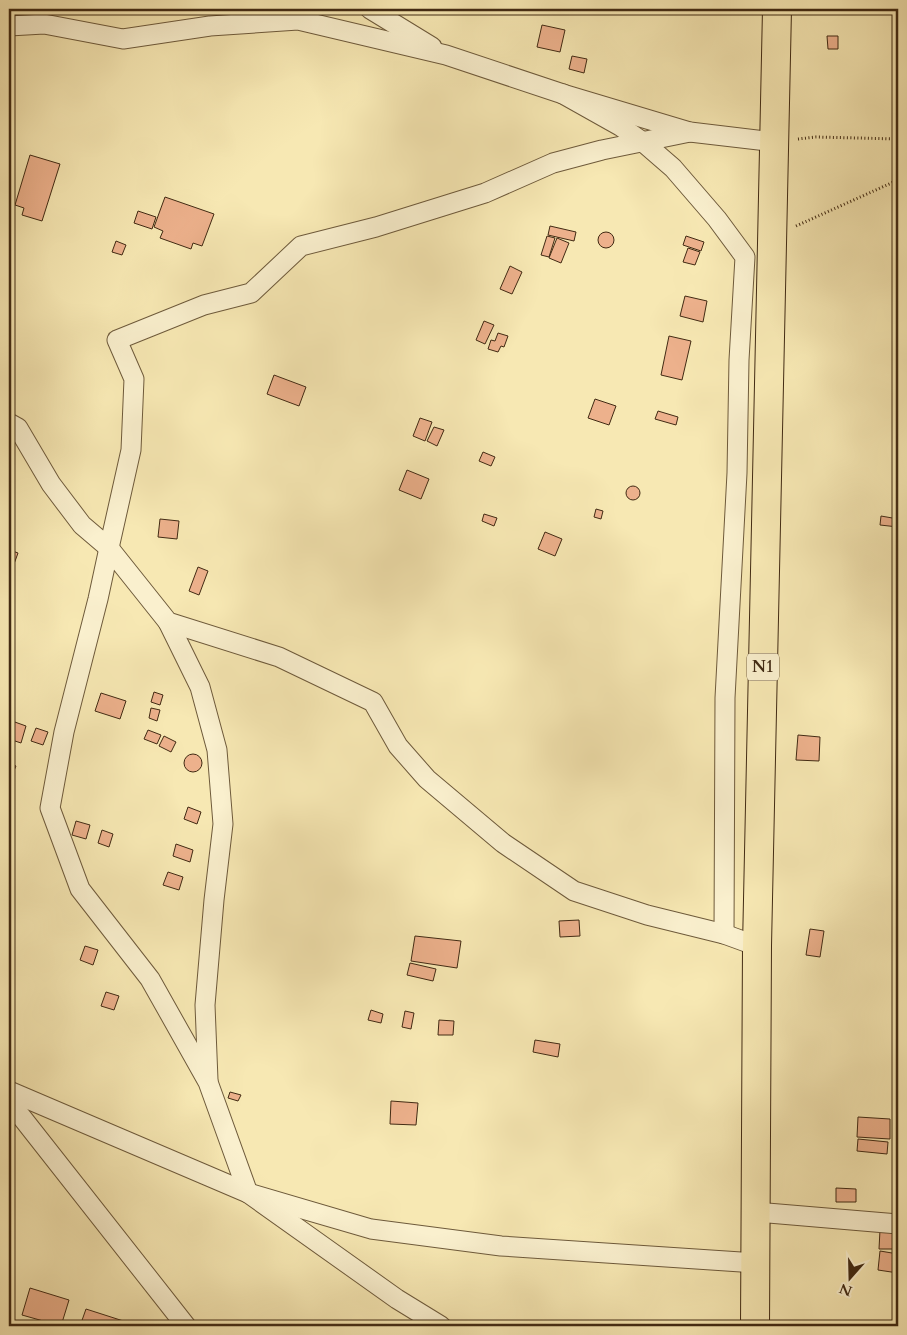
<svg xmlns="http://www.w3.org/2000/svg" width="907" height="1335" viewBox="0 0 907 1335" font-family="Cardo,serif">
<rect width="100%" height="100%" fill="#f7e8b3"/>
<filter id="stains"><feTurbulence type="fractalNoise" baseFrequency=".004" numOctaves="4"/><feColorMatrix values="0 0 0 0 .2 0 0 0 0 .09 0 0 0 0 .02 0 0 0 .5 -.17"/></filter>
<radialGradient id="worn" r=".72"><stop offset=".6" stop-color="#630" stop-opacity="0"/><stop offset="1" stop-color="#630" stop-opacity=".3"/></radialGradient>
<g fill="#edb18c" stroke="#412a13">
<polygon points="542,25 565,30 560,52 537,47"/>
<polygon points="827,36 838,36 838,49 828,49"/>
<polygon points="572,56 587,59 584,73 569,69"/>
<polygon points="30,155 60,164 42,221 22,215 24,208 15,205"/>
<polygon points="165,197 214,214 202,246 193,243 191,249 160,238 163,231 154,227"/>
<polygon points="138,211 156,217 152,229 134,223"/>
<polygon points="550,226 576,232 574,241 548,235"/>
<circle cx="606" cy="240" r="8"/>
<polygon points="547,236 555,238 549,257 541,255"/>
<polygon points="686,236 704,242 701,251 683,245"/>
<polygon points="557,238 569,243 561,263 549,258"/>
<polygon points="116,241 126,245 122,255 112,252"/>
<polygon points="688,248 700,252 695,265 683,262"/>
<polygon points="510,266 522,272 512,294 500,289"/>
<polygon points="685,296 707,301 703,322 680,316"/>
<polygon points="484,321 494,325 485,344 476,340"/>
<polygon points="498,333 508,336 504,347 501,346 498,352 488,349 491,340 495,341"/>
<polygon points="669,336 691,341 682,380 661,375"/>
<polygon points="274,375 306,387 299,406 267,394"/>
<polygon points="595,399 616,406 609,425 588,418"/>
<polygon points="658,411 678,417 676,425 655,419"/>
<polygon points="420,418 432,422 425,441 413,436"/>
<polygon points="434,427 444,430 437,446 427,441"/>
<polygon points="483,452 495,457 491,466 479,461"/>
<polygon points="407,470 429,479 421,499 399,490"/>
<circle cx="633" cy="493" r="7"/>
<polygon points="596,509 603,511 601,519 594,517"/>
<polygon points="484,514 497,518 494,526 482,521"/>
<polygon points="881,516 898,519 898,527 880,525"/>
<polygon points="160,519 179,521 177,539 158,537"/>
<polygon points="545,532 562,539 555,556 538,549"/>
<polygon points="10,550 18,553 14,564 9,562"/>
<polygon points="198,567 208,571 199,595 189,591"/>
<polygon points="154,692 163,695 160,705 151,702"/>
<polygon points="101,693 126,701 120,719 95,711"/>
<polygon points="151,708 160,710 157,721 149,718"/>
<polygon points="12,721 26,726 21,743 9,739 9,731"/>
<polygon points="36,728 48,732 43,745 31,741"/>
<polygon points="148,730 161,735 157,744 144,739"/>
<polygon points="798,735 820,737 819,761 796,760"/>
<polygon points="164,736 176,742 171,752 159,746"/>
<circle cx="193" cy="763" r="9"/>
<polygon points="9,763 16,766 12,775 9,773"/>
<polygon points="188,807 201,812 197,824 184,819"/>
<polygon points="76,821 90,825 86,839 72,835"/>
<polygon points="102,830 113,834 109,847 98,843"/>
<polygon points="176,844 193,850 190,862 173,856"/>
<polygon points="168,872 183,877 179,890 163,885"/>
<polygon points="579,920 580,936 560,937 559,921"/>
<polygon points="810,929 824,931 820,957 806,955"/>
<polygon points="415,936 461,941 457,968 411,961"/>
<polygon points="85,946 98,950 93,965 80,960"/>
<polygon points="410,963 436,969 433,981 407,975"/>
<polygon points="106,992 119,996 114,1010 101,1006"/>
<polygon points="371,1010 383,1014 381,1023 368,1020"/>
<polygon points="405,1011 414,1013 411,1029 402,1027"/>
<polygon points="439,1020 454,1021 453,1035 438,1035"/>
<polygon points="535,1040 560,1044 558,1057 533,1052"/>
<polygon points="230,1092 241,1095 238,1101 228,1098"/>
<polygon points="391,1101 418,1103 416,1125 390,1124"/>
<polygon points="858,1117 890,1119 890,1139 857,1137"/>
<polygon points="858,1139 888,1142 887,1154 857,1151"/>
<polygon points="836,1188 856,1189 856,1202 836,1202"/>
<polygon points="880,1230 898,1231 898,1249 879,1249"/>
<polygon points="880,1251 898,1254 898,1273 878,1270"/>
<polygon points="30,1288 69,1300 61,1326 22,1315"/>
<polygon points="86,1309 139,1326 80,1326"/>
</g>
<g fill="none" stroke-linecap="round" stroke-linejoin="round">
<defs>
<g id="minor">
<polyline points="370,9 432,47"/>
<polyline points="9,26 44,24 123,39 210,26 298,20 446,55 563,94 690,132 775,142"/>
<polyline points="563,94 620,126 643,142 673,168 717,219 745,257 739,360 737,473 725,698 724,934"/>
<polyline points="9,423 18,428 51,484 82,525 109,548 131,450 134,379 117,340 204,305 251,293 301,246 376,227 485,193 553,163 602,150 690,132"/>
<polyline points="168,622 200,687 217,750 223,824 214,900 205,1005 208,1080"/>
<polyline points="9,1091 248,1193 371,1229 501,1246 756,1263"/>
<polyline points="9,1101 186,1326"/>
<polyline points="756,1212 898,1224"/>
<polyline points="441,1326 397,1299 248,1193 208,1082 150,979 80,889 50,808 64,732 98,599 109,548 168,622 279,657 373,702 398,746 427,779 503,843 574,891 647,915 724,934 757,946"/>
</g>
<polyline id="primary" points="755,1326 757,946 777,9"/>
</defs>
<use href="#minor" stroke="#6e5a3b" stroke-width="21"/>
<use href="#primary" stroke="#412a13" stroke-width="30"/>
<g stroke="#412a13" stroke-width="3" stroke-dasharray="1 2.5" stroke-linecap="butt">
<polyline points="798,139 816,137 898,139"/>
<polyline points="796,226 898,180"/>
</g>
<use href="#minor" stroke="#faf0ce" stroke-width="19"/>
<use href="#primary" stroke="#f7e8b3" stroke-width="28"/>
</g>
<g text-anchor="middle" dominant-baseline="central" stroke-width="5" stroke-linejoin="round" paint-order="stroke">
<rect fill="#faf0ce" stroke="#78654b" stroke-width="1" x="747" y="653.5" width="32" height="27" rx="4"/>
<g font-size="16" font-weight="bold" fill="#412a13">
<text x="763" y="667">N1</text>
</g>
</g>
<rect width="907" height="1335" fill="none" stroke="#f7e8b3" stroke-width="30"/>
<rect x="10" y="10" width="887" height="1315" fill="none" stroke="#412a13" stroke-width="2.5"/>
<rect x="15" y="15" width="877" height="1305" fill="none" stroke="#412a13"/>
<g transform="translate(850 1278) rotate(200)" stroke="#faf0ce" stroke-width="4" paint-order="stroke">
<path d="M0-4L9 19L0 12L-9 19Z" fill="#412a13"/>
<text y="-8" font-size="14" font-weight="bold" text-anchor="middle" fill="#412a13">N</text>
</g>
<rect width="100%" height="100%" filter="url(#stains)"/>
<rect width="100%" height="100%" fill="url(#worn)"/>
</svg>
